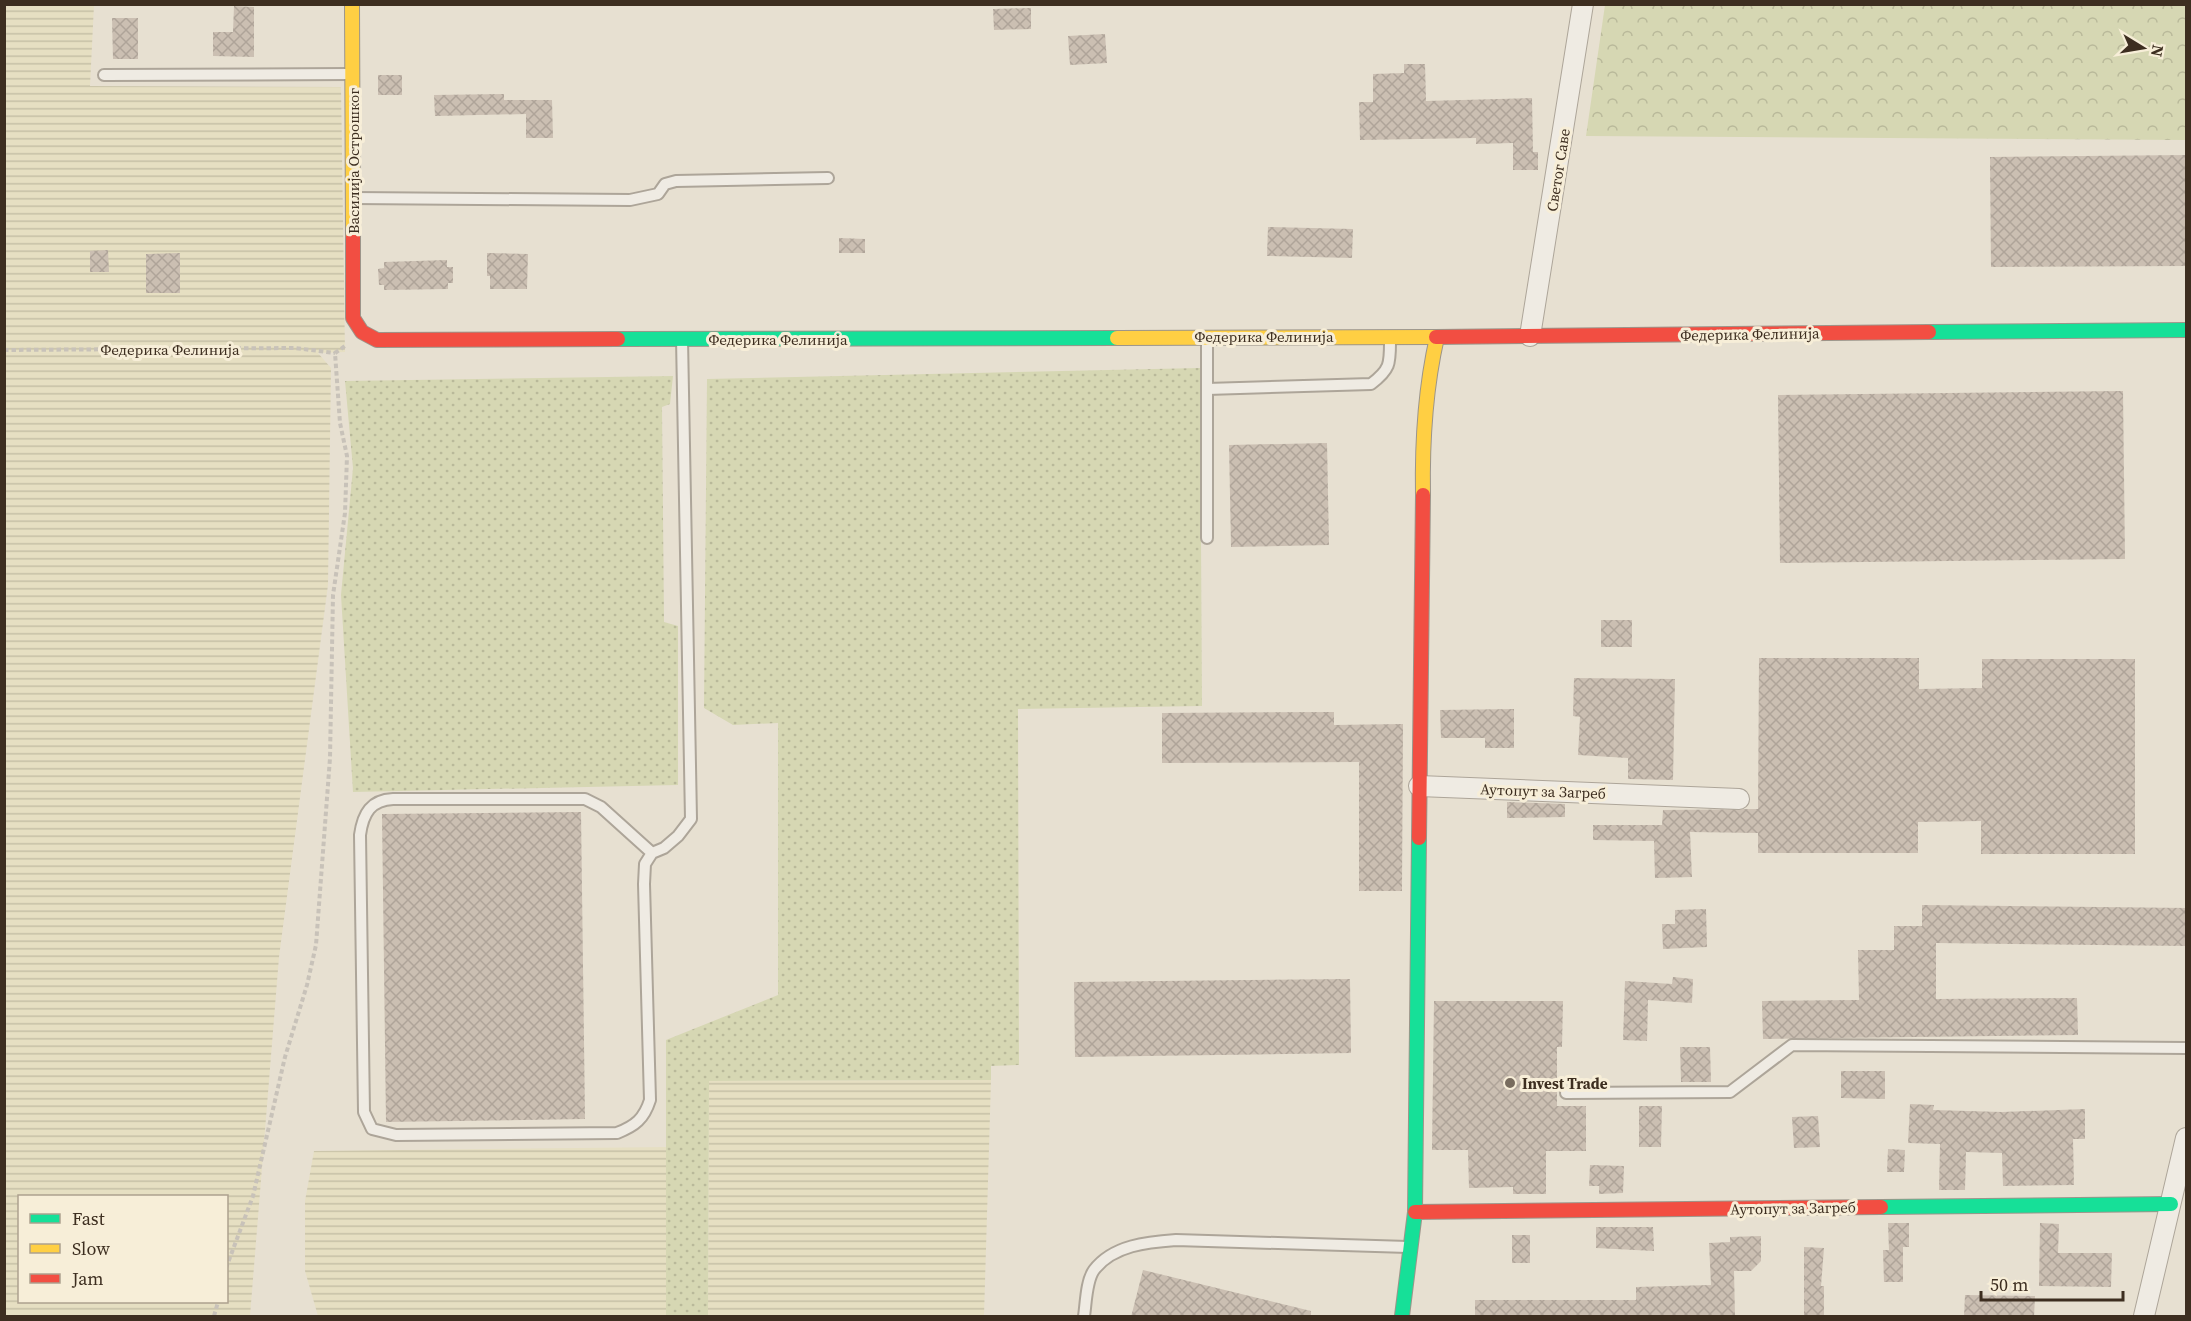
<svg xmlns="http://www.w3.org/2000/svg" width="2191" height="1321" viewBox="0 0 2191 1321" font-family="'Source Serif 4',serif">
<defs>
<pattern id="farmland-rules" width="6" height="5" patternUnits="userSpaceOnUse" patternTransform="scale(1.5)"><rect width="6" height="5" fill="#e6dfc2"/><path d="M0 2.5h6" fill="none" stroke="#c6c0a6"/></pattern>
<pattern id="grass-dots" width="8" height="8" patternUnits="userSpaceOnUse" patternTransform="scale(1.5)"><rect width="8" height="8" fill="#d6d7b3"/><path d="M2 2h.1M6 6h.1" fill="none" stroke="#b9b99a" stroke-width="1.8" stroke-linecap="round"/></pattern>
<pattern id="forest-crowns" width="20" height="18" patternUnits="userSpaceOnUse" patternTransform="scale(1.5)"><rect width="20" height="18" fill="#d6d7b3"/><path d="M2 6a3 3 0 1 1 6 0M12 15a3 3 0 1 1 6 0" fill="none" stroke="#b9b99a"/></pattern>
<pattern id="building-cross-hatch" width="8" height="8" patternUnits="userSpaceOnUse" patternTransform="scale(1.5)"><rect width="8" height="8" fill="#cbbfb2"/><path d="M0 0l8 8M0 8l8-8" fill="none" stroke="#afa499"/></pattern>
</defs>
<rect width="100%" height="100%" fill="#e7e0d1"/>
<g fill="url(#farmland-rules)" fill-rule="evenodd">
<path d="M 5,5 L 94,5 L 90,86 L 341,87 L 345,352 L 318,353 L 331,368 L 328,585 L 279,957 L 250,1316 L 5,1316 ZM 20,1196 L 226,1196 L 226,1302 L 20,1302 Z"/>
<polygon points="991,1080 984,1316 708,1316 709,1081"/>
<polygon points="667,1147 666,1316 318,1316 305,1271 305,1201 314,1151"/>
</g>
<g fill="url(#grass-dots)">
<polygon points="1200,368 1202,706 1018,709 1019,1065 991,1066 991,1080 709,1081 708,1316 666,1316 666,1040 778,995 778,723 733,725 704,708 707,379"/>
<polygon points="673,376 670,404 662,407 664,622 678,626 678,785 353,792 341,595 353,468 345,381"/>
</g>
<polygon fill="url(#forest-crowns)" points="1605,5 2186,5 2186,140 1586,136"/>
<g fill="url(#building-cross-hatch)">
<polygon points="234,6 254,7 254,57 213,56 213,32 233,32"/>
<polygon points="1031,8 1031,29 994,30 993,9"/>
<polygon points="112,18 138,18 138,59 113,59"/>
<polygon points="1105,34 1107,63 1070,65 1068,36"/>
<polygon points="1404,64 1425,64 1426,101 1532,98 1533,152 1538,152 1538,170 1513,170 1513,143 1476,144 1476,138 1360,140 1359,102 1373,102 1373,74 1404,73"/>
<rect x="378" y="75" width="24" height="20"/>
<polygon points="504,94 504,100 552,100 553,138 526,138 526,114 435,116 434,95"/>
<polygon points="2187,155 2187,266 1991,267 1990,157"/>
<polygon points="1268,227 1353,229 1352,258 1267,256"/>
<polygon points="839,238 865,239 865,253 839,253"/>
<polygon points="108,250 109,272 90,272 90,251"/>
<polygon points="180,253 180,293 146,293 146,254"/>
<polygon points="487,253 528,254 527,289 490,289 490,276 487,276"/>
<polygon points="447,260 447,267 453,267 453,283 448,283 448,289 384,290 384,285 379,285 378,269 384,268 384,262"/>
<polygon points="2123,391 2125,559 1780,563 1778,395"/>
<polygon points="1327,443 1329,545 1231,547 1229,445"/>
<rect x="1601" y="620" width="31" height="27"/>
<polygon points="1759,658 1919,658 1919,689 1982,688 1982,659 2135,659 2135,854 1981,854 1981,821 1918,822 1918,853 1758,853 1758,833 1690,832 1692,877 1655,878 1654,841 1593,840 1593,825 1662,825 1663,810 1758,809"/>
<polygon points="1574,678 1675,679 1673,780 1628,779 1628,758 1578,755 1580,717 1573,716"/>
<polygon points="1514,709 1514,748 1485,748 1485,738 1441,738 1440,710"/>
<polygon points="1334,712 1334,725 1403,724 1402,891 1359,891 1359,762 1162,763 1162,713"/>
<polygon points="1507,802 1565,804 1565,817 1507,818"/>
<polygon points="581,812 585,1119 386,1122 382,814"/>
<polygon points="1922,905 2187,908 2187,946 1936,943 1936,999 2077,998 2078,1035 1763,1039 1762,1001 1859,1000 1858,950 1894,950 1894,926 1922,926"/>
<polygon points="1706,909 1707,947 1663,949 1662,924 1675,924 1675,910"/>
<polygon points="1673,977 1693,979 1692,1003 1648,1000 1647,1041 1623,1040 1625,981 1672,984"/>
<polygon points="1350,979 1351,1053 1075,1057 1074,982"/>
<polygon points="1434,1001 1563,1001 1562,1047 1557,1047 1557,1106 1586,1106 1586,1151 1546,1151 1546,1194 1513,1194 1513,1187 1469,1188 1468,1150 1432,1150"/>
<polygon points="1680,1047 1710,1047 1711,1082 1681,1082"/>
<polygon points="1841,1071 1885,1071 1885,1099 1841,1098"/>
<polygon points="1910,1104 1934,1105 1933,1110 2002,1112 2085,1109 2085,1139 2073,1139 2074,1185 2003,1186 2002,1153 1966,1152 1965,1190 1939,1190 1940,1144 1908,1143"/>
<polygon points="1639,1106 1662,1106 1661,1147 1639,1147"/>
<polygon points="1818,1116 1820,1147 1794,1148 1792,1117"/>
<polygon points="1888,1149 1905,1150 1904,1172 1887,1172"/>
<polygon points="1590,1165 1624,1166 1623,1193 1599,1194 1599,1186 1589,1186"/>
<polygon points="1888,1223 1909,1223 1909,1247 1903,1247 1903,1282 1884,1282 1883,1250 1889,1250"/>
<polygon points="2040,1223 2059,1224 2058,1253 2112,1253 2111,1287 2039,1286"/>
<polygon points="1596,1227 1653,1227 1654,1251 1596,1248"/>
<rect x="1512" y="1235" width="18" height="28"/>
<polygon points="1761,1236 1761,1261 1751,1271 1734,1271 1735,1317 1475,1317 1475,1300 1636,1300 1636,1287 1711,1285 1709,1243 1730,1242 1730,1237"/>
<polygon points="1804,1247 1824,1248 1821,1286 1824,1286 1824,1317 1804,1317"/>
<polygon points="1143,1270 1311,1311 1311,1317 1131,1317"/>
<polygon points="1965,1295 2035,1296 2034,1317 1964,1317"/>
</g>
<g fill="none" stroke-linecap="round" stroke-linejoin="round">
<defs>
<g id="lane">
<polyline points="104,75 350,74"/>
<polyline points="353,198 630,200 658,194 665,184 676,181 828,178"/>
<path d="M 1207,339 L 1207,389 L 1371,384 C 1391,369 1390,363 1390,339"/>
<polyline points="1207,538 1207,389"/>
<path d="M 652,853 L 601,807 L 585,799 L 393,799 C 371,800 363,813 360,835 L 364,1112 L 372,1129 L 396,1135 L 617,1133 C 635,1126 644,1119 650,1100 L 644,884 L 645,864 L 652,853 L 664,848 L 678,836 L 691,819 L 682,339"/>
<polyline points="1566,1093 1730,1092 1792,1045 2186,1048"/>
<path d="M 1084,1316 C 1086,1304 1086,1281 1094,1270 C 1113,1245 1148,1242 1176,1240 L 1408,1247"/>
</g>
<g id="street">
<polyline points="1530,336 1583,4"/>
<polyline points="1419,786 1739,799"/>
<polyline points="2144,1316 2186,1138"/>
</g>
<g id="fast">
<polyline points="1929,332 2186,330"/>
<polyline points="618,339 1117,338"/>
<polyline points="1881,1207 2171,1204"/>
<polyline points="1402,1316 1415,1212 1419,838"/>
</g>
<g id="slow">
<polyline points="352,4 353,237"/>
<polyline points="1117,338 1436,337"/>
<path d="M 1423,495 C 1422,441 1425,390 1437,337"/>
</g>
<g id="jam">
<polyline points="353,237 353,318 362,332 377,340 618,339"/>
<polyline points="1436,337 1929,332"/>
<polyline points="1419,838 1423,495"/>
<polyline points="1415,1212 1881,1207"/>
</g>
</defs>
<use href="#lane" stroke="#ada599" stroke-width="14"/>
<use href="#street" stroke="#ada599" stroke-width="22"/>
<use href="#fast" stroke="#9c958a" stroke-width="16"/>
<use href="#slow" stroke="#9c958a" stroke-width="16"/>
<use href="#jam" stroke="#9c958a" stroke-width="16"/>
<g stroke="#c8c2b9" stroke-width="4" stroke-dasharray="4.5 3" stroke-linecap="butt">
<polyline points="4,350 295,348 335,353"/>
<polyline points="226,1268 253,1196 285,1057 307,985 316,945 330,758 333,595 345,513 347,456 340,423 335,353 345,346"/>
<polyline points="214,1316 218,1302"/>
</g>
<use href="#lane" stroke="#efebe3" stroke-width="10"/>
<use href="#street" stroke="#efebe3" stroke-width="20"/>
<use href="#fast" stroke="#16e098" stroke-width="14"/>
<use href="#slow" stroke="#ffcf43" stroke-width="14"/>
<use href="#jam" stroke="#f24e42" stroke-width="14"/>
</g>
<circle fill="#786c5e" stroke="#f7eed8" stroke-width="2" cx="1510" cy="1083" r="6"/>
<g text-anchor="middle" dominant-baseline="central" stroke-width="6" stroke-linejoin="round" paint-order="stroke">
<g font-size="15" fill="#3d2e20" stroke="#f7eed8">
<text transform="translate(353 161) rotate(-90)">Василија Острошког</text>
<text transform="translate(1558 170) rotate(-81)">Светог Саве</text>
<text transform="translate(1750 334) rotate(-1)">Федерика Фелинија</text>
<text x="1264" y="336">Федерика Фелинија</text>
<text x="778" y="339">Федерика Фелинија</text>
<text x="170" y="349">Федерика Фелинија</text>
<text transform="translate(1543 791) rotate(2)">Аутопут за Загреб</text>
<text transform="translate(1793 1208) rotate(-1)">Аутопут за Загреб</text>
</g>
<g font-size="15" font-weight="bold" fill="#3d2e20" stroke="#f7eed8" text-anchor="start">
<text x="1522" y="1083">Invest Trade</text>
</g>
</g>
<rect width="2191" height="1321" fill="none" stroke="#3d2e20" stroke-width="12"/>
<rect x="18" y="1195" width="210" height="108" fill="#f7eed8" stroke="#ada18e" stroke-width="1.5"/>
<rect x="30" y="1214" width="30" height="9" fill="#16e098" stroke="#ada18e" stroke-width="1.5"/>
<text x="72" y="1225" font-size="18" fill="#3d2e20">Fast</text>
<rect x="30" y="1244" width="30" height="9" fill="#ffcf43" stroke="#ada18e" stroke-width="1.5"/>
<text x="72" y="1255" font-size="18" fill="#3d2e20">Slow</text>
<rect x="30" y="1274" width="30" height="9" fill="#f24e42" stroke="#ada18e" stroke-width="1.5"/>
<text x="72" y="1285" font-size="18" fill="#3d2e20">Jam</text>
<g transform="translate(2143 48) rotate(101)" stroke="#f7eed8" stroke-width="4.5" paint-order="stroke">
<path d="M0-4.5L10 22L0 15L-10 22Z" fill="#3d2e20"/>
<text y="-9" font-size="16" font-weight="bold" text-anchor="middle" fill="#3d2e20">N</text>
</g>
<path d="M1981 1291v9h142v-9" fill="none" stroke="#3d2e20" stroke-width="3"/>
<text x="1990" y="1291" font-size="18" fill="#3d2e20" stroke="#f7eed8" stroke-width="4.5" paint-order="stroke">50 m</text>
</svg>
